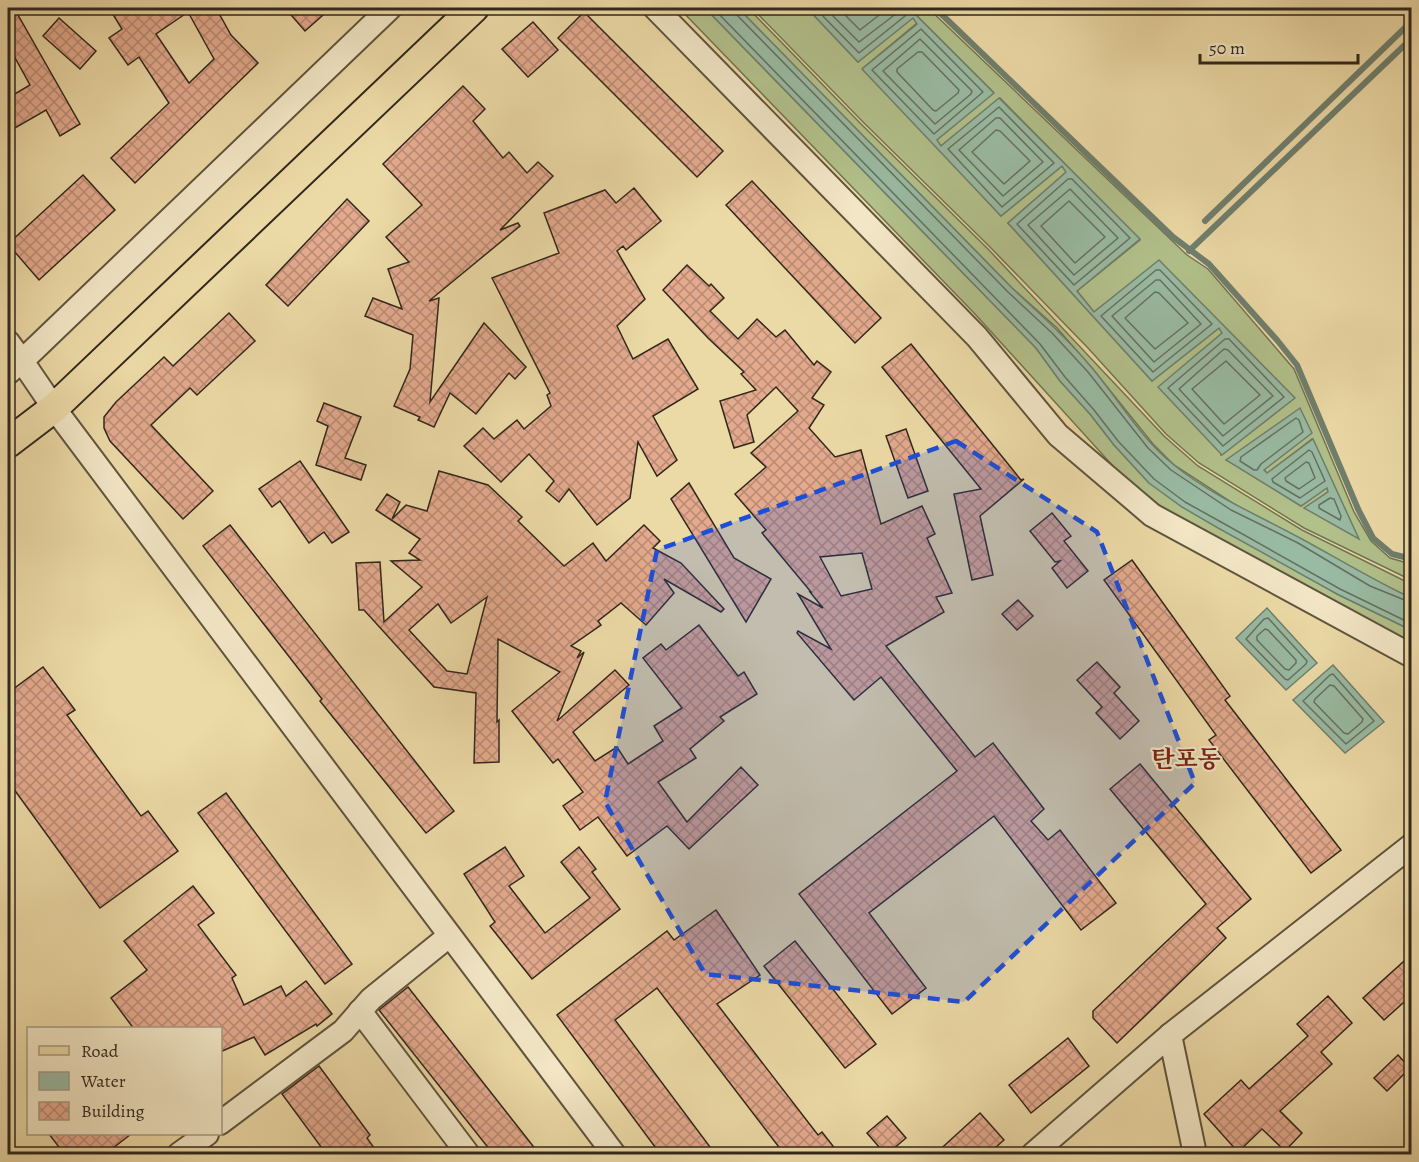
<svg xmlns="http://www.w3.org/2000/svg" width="1419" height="1162" viewBox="0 0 1419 1162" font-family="Alegreya,'Noto Serif KR',serif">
<defs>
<pattern id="building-cross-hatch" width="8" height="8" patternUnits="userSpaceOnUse" patternTransform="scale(1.5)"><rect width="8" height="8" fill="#e3aa8e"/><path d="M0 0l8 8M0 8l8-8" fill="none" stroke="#b98a73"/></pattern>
</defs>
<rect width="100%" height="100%" fill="#ebd9a6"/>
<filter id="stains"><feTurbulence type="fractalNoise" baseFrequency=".00333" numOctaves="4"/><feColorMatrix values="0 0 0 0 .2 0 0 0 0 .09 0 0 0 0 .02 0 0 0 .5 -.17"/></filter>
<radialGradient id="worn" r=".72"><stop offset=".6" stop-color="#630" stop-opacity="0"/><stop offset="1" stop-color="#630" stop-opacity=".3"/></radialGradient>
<g fill="#b2c08a" stroke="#727452" stroke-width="1.5" fill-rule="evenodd">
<polygon points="679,8 705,8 1036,348 1060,381 1090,414 1114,445 1149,483 1337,594 1411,630 1411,645 1142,498 975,314"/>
<polygon points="738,8 748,8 861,124 988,249 1164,436 1198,466 1302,530 1411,584 1411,598 1373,580 1234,504 1174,465 1153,444 1092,368 1057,328 1012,288"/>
<path d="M 752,8 L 807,8 L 858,62 L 913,17 L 917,23 L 863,68 L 1001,216 L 1062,166 L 1067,172 L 1008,223 L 1152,381 L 1219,328 L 1223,333 L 1221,455 L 1294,398 L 1159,261 L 1094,312 L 1077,291 L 1140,240 L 1000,98 L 941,146 L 936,140 L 993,92 L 909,8 L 928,8 L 1187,255 L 1208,269 L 1294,369 L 1354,512 L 1371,541 L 1390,558 L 1411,564 L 1411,580 L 1304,528 L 1199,463 L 1166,434 L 1088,348 L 990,247 L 863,122 ZM 1311,433 L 1264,469 L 1267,474 L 1312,439 L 1358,538 L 1305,508 L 1329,491 L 1326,488 L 1301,506 L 1227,460 Z"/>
</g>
<g fill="#99baa3" stroke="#6f7f6d" stroke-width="1.5">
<path d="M 705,8 L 738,8 L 1012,288 C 1040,314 1068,339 1092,368 C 1119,400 1141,439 1174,465 C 1212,496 1258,515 1300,538 C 1337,558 1373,580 1411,598 L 1411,630 L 1337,594 L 1218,528 L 1182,507 L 1149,483 L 1114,445 L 1090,414 L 1060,381 L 1036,348 Z"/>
<polygon points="807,8 909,8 994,93 937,140 941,146 999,98 1140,239 1077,291 1094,312 1159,260 1295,398 1222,455 1158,387 1222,333 1219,328 1152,381 1008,223 1066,172 1062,166 1001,216 862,69 917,24 913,18 858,62"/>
<polygon points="1300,408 1312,433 1264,470 1267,473 1313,439 1359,539 1304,508 1328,492 1327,488 1301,506 1226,460"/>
<polygon points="1267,608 1317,663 1286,690 1236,638"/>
<polygon points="1333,665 1384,722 1345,753 1293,700"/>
</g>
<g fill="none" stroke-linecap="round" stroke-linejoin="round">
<g stroke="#65705f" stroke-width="1.5">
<polyline points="713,8 1040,344 1065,377 1094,410 1118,441 1154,479 1185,502 1221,522 1340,589 1412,624"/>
<polyline points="734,8 736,14 1008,292 1052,333 1088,372 1148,448 1171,470 1231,510 1298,543 1370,586 1412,603"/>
<polyline points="815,8 859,53 905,16 905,8"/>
<polyline points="825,8 859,42 897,13 897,8"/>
<polyline points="838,8 860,30 888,8"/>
<polygon points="921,29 983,92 934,134 872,70"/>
<polygon points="920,39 972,91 971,94 935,124 883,71"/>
<polygon points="918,52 922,52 959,90 958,93 936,111 933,110 897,72 897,69"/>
<polygon points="999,107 1054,163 1002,207 948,149"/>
<polygon points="996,118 1000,118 1043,162 1003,196 959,150"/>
<polygon points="996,130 1000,131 1030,161 1004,184 972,152"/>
<polygon points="1068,179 1072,179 1130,238 1074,285 1017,224"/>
<polygon points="1070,189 1118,238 1074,275 1028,225"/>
<polygon points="1069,201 1105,237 1075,263 1041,226"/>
<polygon points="1156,270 1160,270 1212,324 1153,372 1101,316"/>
<polygon points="1156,280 1160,280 1201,324 1154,362 1112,316"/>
<polygon points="1155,292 1159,293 1188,323 1155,349 1125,318"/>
<polygon points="1225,339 1229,339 1284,397 1223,446 1168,388"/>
<polygon points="1224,349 1228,350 1273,396 1223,436 1179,389"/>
<polygon points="1226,361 1260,395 1224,424 1192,389"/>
<polygon points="1296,418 1299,420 1303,432 1261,464 1257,470 1254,470 1240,461 1241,457"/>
<polygon points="1309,450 1312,452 1325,481 1300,498 1273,482 1272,479"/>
<polygon points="1306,462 1309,463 1315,478 1299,489 1286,481 1285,478"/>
<polygon points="1330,498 1334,499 1341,516 1340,520 1319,508 1319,505"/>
<polygon points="1268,618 1307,661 1306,664 1288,680 1285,679 1246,639 1264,619"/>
<polygon points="1265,629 1268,630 1296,660 1296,663 1289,670 1285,669 1257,640 1257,636"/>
<polygon points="1333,674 1374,721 1346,744 1303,701 1330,675"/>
<polygon points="1330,685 1334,686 1363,719 1362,722 1348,734 1344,733 1314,702 1315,699"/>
</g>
<g stroke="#6f7f6d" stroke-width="6">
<polyline points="935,8 1173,237 1209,264 1277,340 1297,365 1358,509 1373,538 1392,554 1412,559"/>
<polyline points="1205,221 1412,21"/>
<polyline points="1189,251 1412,38"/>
</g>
</g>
<g fill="url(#building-cross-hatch)" stroke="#31271b" stroke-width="1.5" fill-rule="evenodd">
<polygon points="8,8 14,8 80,124 60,136 46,110 8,132 8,98 30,85 8,45"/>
<path d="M 109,8 L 216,8 L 231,35 L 258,63 L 135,183 L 111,158 L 169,103 L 139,57 L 128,65 L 109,38 L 122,29 ZM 188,12 L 214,59 L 189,83 L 156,34 Z"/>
<polygon points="285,8 331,8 305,31"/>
<polygon points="584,12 723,151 697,177 558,38"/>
<polygon points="59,18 96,51 80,69 43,36"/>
<polygon points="533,22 558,50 528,77 502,49"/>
<polygon points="463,86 485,109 473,121 503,158 509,152 527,173 538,162 553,176 500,230 518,223 520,226 429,301 439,298 430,402 484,323 526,367 515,379 509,373 476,414 450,393 434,427 418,420 420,417 394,406 410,369 413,335 365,316 373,298 402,309 388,269 409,262 386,237 422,205 383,164"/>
<polygon points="83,175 115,210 39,280 8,244"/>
<polygon points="752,181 881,318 855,343 726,205"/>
<polygon points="634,188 661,221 626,250 623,246 617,251 645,299 617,326 633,359 668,339 698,389 653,416 677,460 657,476 638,442 630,498 597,525 569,489 559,502 546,491 554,481 529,454 501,482 464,446 483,428 494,439 517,420 524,429 551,406 547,395 550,393 492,278 559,253 544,213 605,190 616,203"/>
<polygon points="347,199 369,221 288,306 266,285"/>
<path d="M 687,265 L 709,286 L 711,284 L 724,298 L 710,311 L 738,339 L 757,319 L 776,337 L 785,330 L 814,365 L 817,361 L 831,372 L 812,398 L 824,405 L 809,428 L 835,457 L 861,450 L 881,524 L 922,506 L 935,534 L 927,538 L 952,593 L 936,597 L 944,612 L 886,646 L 975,757 L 993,743 L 1044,809 L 1031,821 L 1048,840 L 1060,830 L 1116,903 L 1081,930 L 994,816 L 869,913 L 926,988 L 892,1014 L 799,894 L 957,771 L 881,677 L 854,700 L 797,633 L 798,631 L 831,649 L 798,594 L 823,608 L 810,592 L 811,592 L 762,533 L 766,530 L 735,494 L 766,467 L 751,453 L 798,411 L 776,387 L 747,415 L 754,442 L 734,448 L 720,401 L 756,390 L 741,374 L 744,372 L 708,338 L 663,290 ZM 862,553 L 872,589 L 841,596 L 820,557 Z"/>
<polygon points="229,313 255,341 197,395 190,388 151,425 213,491 183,519 110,441 104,428 104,417 116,402 164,357 173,366"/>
<polygon points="911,344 1021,480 1024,479 980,516 993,575 972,580 954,494 981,489 882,367"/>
<polygon points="324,403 361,417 345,458 366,465 361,480 316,465 328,426 317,421"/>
<polygon points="906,429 928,491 908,498 886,436"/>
<polygon points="300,461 349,532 332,543 324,532 309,543 280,501 272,507 259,489"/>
<path d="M 439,471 L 488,485 L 522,517 L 518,521 L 564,566 L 593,543 L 606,561 L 644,525 L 660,541 L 653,548 L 681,563 L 724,609 L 721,612 L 664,579 L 674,593 L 646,625 L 621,603 L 598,621 L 601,625 L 571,646 L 581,651 L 577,658 L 584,652 L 557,721 L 615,670 L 629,685 L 573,732 L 595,761 L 617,747 L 628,764 L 663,741 L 654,726 L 682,708 L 643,658 L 661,644 L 666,650 L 699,625 L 738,676 L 744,672 L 757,694 L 720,717 L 724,721 L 690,749 L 696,758 L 658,782 L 687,822 L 741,767 L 758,785 L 689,849 L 667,826 L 627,856 L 598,817 L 580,830 L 563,806 L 583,792 L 558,759 L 553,763 L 512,711 L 560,672 L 498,639 L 497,722 L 499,720 L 499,762 L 474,763 L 476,693 L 434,687 L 364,610 L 359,610 L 356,563 L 380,562 L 384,622 L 422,587 L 391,561 L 420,560 L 409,553 L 420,539 L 376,510 L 387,494 L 400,502 L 392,519 L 406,505 L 427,511 ZM 487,597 L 467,674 L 447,671 L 409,630 L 438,604 L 451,623 Z"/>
<polygon points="689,483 734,558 771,579 746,622 671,499"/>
<polygon points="1052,513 1071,536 1064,541 1088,571 1067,588 1052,568 1060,561 1055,562 1030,531"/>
<polygon points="230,525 454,811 426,833 320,701 322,699 203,546"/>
<polygon points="1132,560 1230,696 1225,700 1341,850 1311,873 1209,740 1216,735 1104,580"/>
<polygon points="1018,600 1033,616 1017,630 1002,614"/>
<polygon points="1097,662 1120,687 1114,693 1139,721 1120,739 1096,713 1102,707 1077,680"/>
<polygon points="43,667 75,710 67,715 141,816 148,811 178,851 100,908 8,781 8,693"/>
<polygon points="1140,764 1251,899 1217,928 1226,938 1117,1043 1093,1018 1093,1011 1206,904 1110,789"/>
<polygon points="226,793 352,964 325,984 198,813"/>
<polygon points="505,847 524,876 509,886 545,933 590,898 561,862 579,847 596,869 592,872 620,909 532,979 490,926 495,922 464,874"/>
<polygon points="193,886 214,913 198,925 236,975 232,978 244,1005 281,986 286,996 306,981 332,1014 317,1026 316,1024 265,1055 254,1037 220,1052 220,1029 134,1029 111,998 147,970 124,941"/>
<polygon points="716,910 760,975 717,1004 818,1135 822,1132 840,1155 785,1155 657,988 615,1020 716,1155 661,1155 557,1015 667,931 674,940"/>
<polygon points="795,941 876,1044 845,1068 764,966"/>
<polygon points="1412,954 1412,995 1384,1020 1363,998"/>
<polygon points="408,987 522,1132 540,1155 494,1155 379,1010"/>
<polygon points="1328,996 1352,1023 1321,1052 1332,1064 1280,1111 1302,1133 1285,1151 1262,1129 1238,1152 1204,1114 1241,1080 1249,1089 1308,1036 1297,1024"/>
<polygon points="1068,1038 1089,1066 1031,1113 1009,1085"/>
<polygon points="1398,1055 1410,1068 1387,1091 1374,1078"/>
<polygon points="319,1066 370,1135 367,1138 379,1155 357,1155 352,1148 344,1155 327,1155 282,1094"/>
<polygon points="980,1113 1004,1140 987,1155 934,1155"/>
<polygon points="887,1116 906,1138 886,1155 867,1133"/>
<polygon points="49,1134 131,1134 104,1155 65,1155"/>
</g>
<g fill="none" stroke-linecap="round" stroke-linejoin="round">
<defs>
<g id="minor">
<polyline points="655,8 977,337 1058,435 1152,515 1412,656"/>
<polyline points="8,342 22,361 54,408 614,1154"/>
<polyline points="8,373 22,361 390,8"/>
<polyline points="360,1011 468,1154"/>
<polyline points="1170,1035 1195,1154"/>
<polyline points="220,1123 343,1031 371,999 449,936"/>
<polyline points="179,1154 207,1134"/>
<polyline points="1033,1154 1170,1035 1412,845"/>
</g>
<polyline id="major" points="8,443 54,408 474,8"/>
</defs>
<use href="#minor" stroke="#60543e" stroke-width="26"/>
<use href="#major" stroke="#31271b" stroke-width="32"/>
<use href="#minor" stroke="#f2e6c5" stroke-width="22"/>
<use href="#major" stroke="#ebd9a6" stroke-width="28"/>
</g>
<path fill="#1d4ed8" fill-opacity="0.2" stroke="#1d4ed8" stroke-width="4.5" stroke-dasharray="12 8" stroke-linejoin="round" d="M 956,441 L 1097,532 L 1195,783 L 964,1002 L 705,974 L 605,802 L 657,550 Z"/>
<g text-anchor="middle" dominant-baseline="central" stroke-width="4.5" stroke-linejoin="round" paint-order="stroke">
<g font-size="24" font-weight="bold" fill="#7a1f14" stroke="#f2e6c5">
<text x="1186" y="759">탄포동</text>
</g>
</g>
<rect width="1419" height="1162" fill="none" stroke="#ebd9a6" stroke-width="30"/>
<rect x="9" y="9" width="1401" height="1144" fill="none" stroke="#31271b" stroke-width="3"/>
<rect x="15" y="15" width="1389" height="1132" fill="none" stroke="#31271b" stroke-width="1.5"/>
<rect x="27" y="1027" width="195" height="108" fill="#f2e6c5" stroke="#a59a81" stroke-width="1.5"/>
<rect x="39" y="1046" width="30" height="9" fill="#ebd9a6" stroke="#a59a81" stroke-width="1.5"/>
<text x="81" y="1057" font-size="18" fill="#31271b">Road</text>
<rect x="39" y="1072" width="30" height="18" fill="#99baa3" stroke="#a59a81" stroke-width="1.5"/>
<text x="81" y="1087" font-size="18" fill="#31271b">Water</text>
<rect x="39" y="1102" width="30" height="18" fill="url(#building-cross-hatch)" stroke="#a59a81" stroke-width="1.5"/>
<text x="81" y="1117" font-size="18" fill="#31271b">Building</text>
<path d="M1200 54v9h158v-9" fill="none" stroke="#31271b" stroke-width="3"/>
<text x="1209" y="54" font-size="18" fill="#31271b" stroke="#f2e6c5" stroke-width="4.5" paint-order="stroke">50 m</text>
<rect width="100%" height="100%" filter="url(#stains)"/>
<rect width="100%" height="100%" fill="url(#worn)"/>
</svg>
